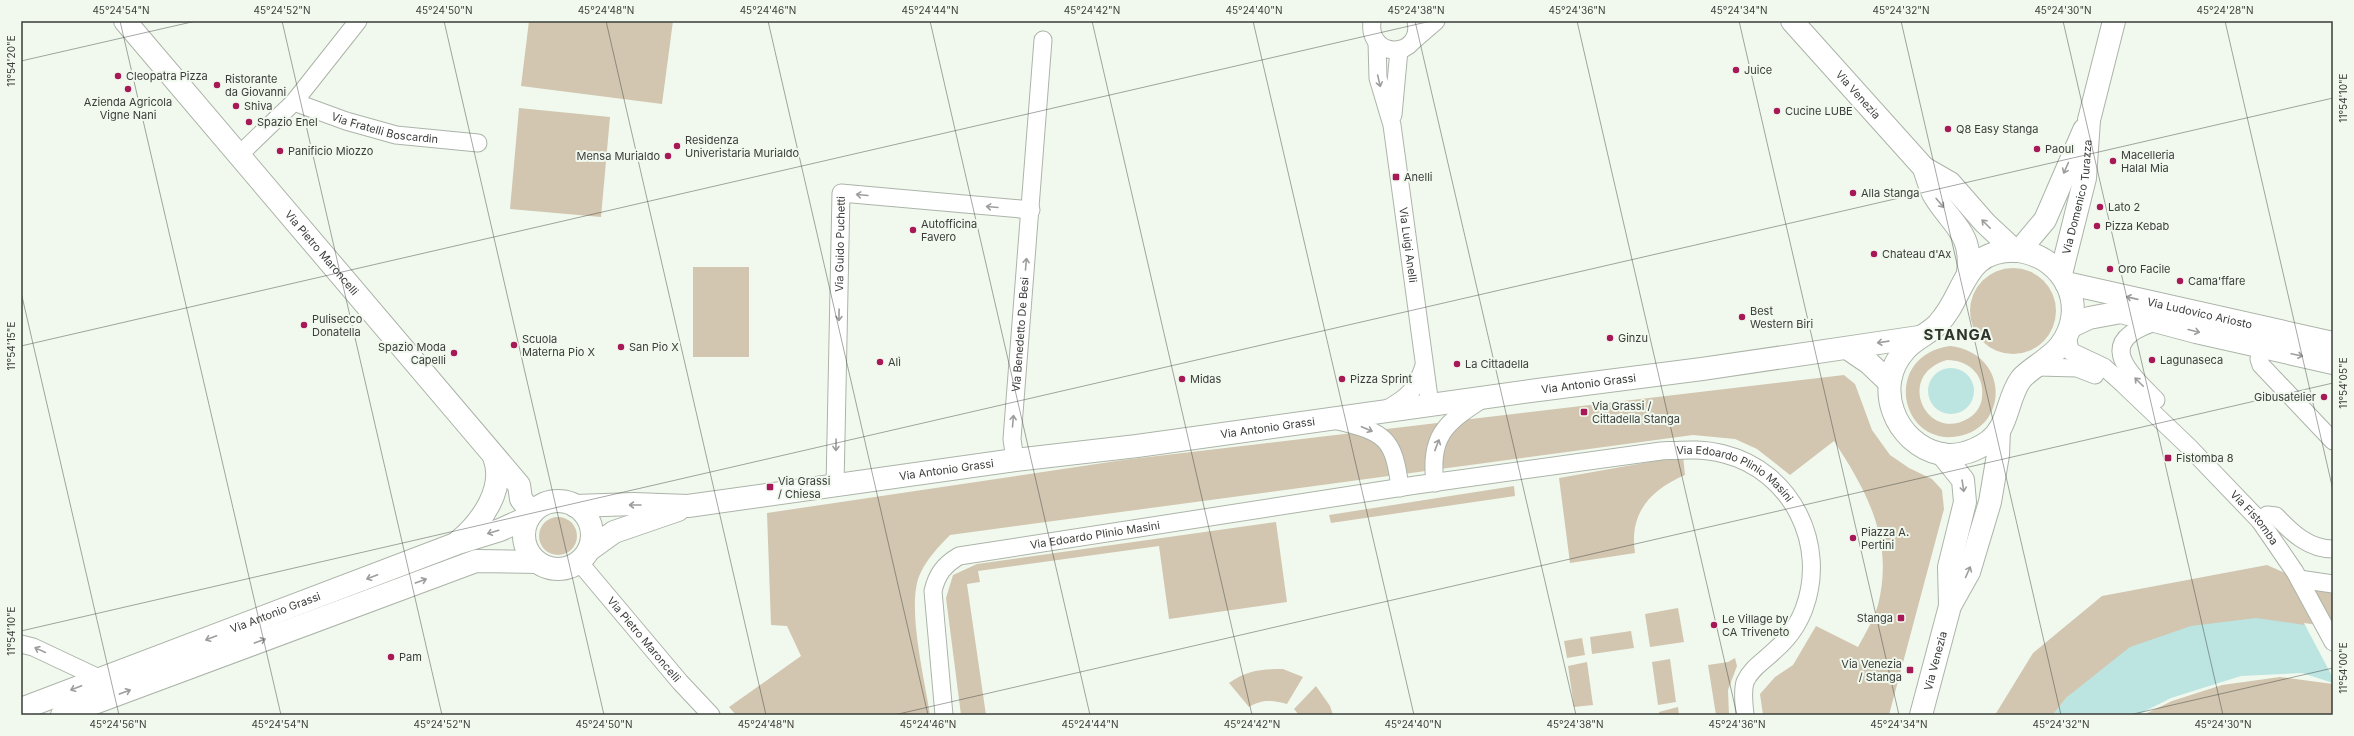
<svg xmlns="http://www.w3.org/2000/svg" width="2354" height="736" viewBox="0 0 2354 736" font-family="Inter,sans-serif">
<rect width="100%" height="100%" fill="#f1f9ee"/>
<g fill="#d2c6b0" fill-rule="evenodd">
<polygon points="529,21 673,21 662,104 521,86"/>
<polygon points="519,108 610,117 601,217 510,209"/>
<rect x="693" y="267" width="56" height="90"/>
<circle cx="2013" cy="311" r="43"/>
<path d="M 1950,346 C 2011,353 2010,432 1953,437 C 1898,441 1884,355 1950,346 ZM 1947,360 C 1969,360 1985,375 1982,398 C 1981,406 1976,414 1969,418 C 1927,444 1894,375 1947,360 Z"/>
<path d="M 1844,375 L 1855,384 L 1872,430 L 1890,455 L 1909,468 L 1932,479 L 1942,490 L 1944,509 L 1889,715 L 1763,715 L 1760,694 L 1775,677 L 1793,665 L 1816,626 L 1858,647 C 1865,634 1874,619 1878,605 C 1894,541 1868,493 1834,441 L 1790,475 L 1757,449 L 1735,439 L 1693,435 L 950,535 C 939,546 928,558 921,572 C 905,602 925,680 930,715 L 736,715 L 729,707 L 801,656 L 787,626 L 771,625 L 767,513 L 1123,460 Z"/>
<path d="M 1683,456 L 1685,475 C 1650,490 1629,513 1635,553 L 1570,563 L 1559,478 Z"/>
<polygon points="1514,486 1515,496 1331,523 1329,515"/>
<circle cx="558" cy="536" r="19"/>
<polygon points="1276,522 1287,602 1169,619 1159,546 978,571 980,582 967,584 986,715 961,715 946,598 953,575 977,564"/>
<polygon points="2267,565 2333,594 2333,629 2067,697 2053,715 1995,715 2033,653 2102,596"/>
<polygon points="1678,608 1684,642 1650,647 1645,614"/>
<polygon points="1631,631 1634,648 1592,654 1590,637"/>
<polygon points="1582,638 1585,655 1567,658 1564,641"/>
<polygon points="1735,658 1737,666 1728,690 1729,715 1716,715 1708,665 1728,662"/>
<polygon points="1670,659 1676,702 1658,705 1652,662"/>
<polygon points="1587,662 1593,705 1574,707 1568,666"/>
<path d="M 1283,669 L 1303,677 L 1287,704 C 1272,700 1262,699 1249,707 L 1229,683 C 1247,670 1261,669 1283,669 Z"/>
<polygon points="2280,677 2333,684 2333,715 2143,715 2172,701 2222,685"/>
<polygon points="1316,686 1330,706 1333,715 1299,715 1294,709"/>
<polygon points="1678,707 1679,715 1659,715 1659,712"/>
</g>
<g fill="#bce4e1">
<circle cx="1951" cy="391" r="23"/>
<polygon points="2256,618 2333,629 2333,683 2302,673 2241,676 2171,698 2137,715 2053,715 2067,697 2130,647 2191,626"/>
</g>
<polygon fill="#f1f9ee" points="2304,623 2333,627 2333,678"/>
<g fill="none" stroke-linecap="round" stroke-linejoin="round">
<defs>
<g id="street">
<path d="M 1372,21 C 1367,61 1424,58 1416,21"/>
<polyline points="1414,40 1436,21"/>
<path id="s1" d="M 1377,42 L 1378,78 L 1392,125 L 1430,405"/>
<path id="s2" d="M 294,102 L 346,121 L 396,135 L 478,143"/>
<polyline points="1393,115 1399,50"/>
<polyline points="240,154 294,102 358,21"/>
<path d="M 2156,322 C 2095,341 2126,370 2156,400"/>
<path id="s3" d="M 2067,334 L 2070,351 L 2104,367 L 2123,384 L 2188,446 L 2260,521 L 2295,572 L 2333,642"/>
<polyline points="2262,348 2259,359 2261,365 2333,441"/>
<polyline points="2038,367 2077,368 2095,375"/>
<path d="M 1387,409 C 1408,397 1416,390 1424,366"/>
<path d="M 1338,421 C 1385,432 1394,438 1400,488"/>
<path id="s4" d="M 1015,460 L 1012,439 L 1043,40"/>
<path d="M 1435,483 C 1429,437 1445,423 1481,400"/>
<path id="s5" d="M 835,486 L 841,193 L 1031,210"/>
<path d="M 2260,521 L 2267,515 L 2276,516 C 2292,533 2309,549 2333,549"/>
<path id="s6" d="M 579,562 L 680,682 L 711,715"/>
<polyline points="2299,579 2333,584"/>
<polyline points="21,644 33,647 101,679"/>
<path id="s7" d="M 944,715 L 933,591 C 937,574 944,565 959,556 L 1416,485 L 1661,451 C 1683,450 1703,448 1724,454 C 1792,471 1828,545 1804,609 C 1798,625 1787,640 1774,651 C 1764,661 1751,668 1745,682 C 1742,693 1744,704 1745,715"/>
</g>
<g id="secondary">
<path id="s8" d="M 125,21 L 519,485 L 521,499 L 532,513"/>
<path id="s9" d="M 1792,21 L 1924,168 L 1950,183 L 1985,223 L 2015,251"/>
<path d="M 1924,168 C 1927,177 1930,189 1935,197 C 1953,226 1973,233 1968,273"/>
<path d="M 2019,251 C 2066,258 2089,308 2060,346 C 2050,359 2029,369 2021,379 C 2010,394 2009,413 2000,429 C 1989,447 1961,458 1941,454 C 1895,444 1872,386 1905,350 C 1914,339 1929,334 1938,324 C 1967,294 1961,248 2019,251 Z"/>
<polyline points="2019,251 2045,220 2084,130"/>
<path id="s10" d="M 2061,274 L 2085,178 L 2089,120 L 2114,21"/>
<path id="s11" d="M 2066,283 L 2333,343"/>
<polyline points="2072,326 2089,318 2121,312 2196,332 2333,363"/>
<polyline points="1847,348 1869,363 1889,382"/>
<polyline points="1942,454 1963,480 1965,502 1949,567 1950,606"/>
<circle cx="558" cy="535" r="34"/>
<path id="s12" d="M 575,506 L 634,504 L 688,506 L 1015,460 L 1137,446 L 1538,390 L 1702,369 L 1919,337"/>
<path d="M 458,542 C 482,522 506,488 494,457"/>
<polyline points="589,550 614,532 678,510"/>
<path id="s13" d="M 21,709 L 458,543 L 500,530 L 529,517"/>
<polyline points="62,715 476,561 537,562"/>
<path id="s14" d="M 1921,715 L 1950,606 L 1969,572 L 1990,502 L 1998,455 L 1999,430"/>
</g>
</defs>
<use href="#street" stroke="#acb4a9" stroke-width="19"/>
<use href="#secondary" stroke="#acb4a9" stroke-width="24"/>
<use href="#street" stroke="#fff" stroke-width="17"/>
<use href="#secondary" stroke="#fff" stroke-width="22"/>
</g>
<defs><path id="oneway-shaft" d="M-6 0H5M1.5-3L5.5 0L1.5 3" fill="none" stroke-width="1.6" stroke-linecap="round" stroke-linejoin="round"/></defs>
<g stroke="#9c9e9c">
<use href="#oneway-shaft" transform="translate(1379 81) rotate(77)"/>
<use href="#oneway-shaft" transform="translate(2066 168) rotate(114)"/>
<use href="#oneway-shaft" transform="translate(862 195) rotate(-175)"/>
<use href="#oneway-shaft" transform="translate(1940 203) rotate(50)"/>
<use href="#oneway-shaft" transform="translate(992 207) rotate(-175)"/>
<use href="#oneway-shaft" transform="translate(1986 224) rotate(-135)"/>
<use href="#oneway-shaft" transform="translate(1026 264) rotate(-85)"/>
<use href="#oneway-shaft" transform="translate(2132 298) rotate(-167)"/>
<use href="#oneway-shaft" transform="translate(839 315) rotate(91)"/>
<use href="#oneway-shaft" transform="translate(2194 331) rotate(14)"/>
<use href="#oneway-shaft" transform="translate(1883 342) rotate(172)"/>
<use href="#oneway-shaft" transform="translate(2297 355) rotate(12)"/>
<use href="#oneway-shaft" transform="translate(2139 382) rotate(-135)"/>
<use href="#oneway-shaft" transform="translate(1013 421) rotate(-85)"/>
<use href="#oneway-shaft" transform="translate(1367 429) rotate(23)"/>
<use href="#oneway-shaft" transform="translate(836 445) rotate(91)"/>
<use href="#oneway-shaft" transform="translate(1437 445) rotate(-69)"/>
<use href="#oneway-shaft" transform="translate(1963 486) rotate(81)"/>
<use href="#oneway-shaft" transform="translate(635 505) rotate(-180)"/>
<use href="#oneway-shaft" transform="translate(493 532) rotate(163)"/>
<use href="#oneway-shaft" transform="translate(1968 572) rotate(-66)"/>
<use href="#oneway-shaft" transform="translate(372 577) rotate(159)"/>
<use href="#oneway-shaft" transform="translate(421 581) rotate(-20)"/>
<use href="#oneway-shaft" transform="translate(211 638) rotate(159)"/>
<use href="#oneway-shaft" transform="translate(260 641) rotate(-20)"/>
<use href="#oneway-shaft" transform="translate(40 650) rotate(-155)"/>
<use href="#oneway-shaft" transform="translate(76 688) rotate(159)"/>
<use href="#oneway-shaft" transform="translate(125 692) rotate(-20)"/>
</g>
<path fill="none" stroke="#3a3d39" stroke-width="1" stroke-opacity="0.45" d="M 120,21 L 281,715M 282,21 L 442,715M 444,21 L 604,715M 606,21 L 766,715M 768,21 L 928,715M 930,21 L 1090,715M 1092,21 L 1252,715M 1253,21 L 1414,715M 1415,21 L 1576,715M 1577,21 L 1737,715M 1739,21 L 1899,715M 1901,21 L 2061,715M 2063,21 L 2223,715M 2225,21 L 2333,490M 21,61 L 196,21M 21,292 L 119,715M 21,346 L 1431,21M 21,631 L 2333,98M 894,715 L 2333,383M 2129,715 L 2333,668"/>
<g fill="#a71857" stroke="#f1f9ee" stroke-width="1.5">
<circle cx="1736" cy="70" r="4"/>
<circle cx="118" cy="76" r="4"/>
<circle cx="217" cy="85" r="4"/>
<circle cx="128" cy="89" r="4"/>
<circle cx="236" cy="106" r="4"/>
<circle cx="1777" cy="111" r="4"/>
<circle cx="249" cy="122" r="4"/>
<circle cx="1948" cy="129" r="4"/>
<circle cx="677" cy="146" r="4"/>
<circle cx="2037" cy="149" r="4"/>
<circle cx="280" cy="151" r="4"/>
<circle cx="668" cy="156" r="4"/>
<circle cx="2113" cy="161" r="4"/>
<rect x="1392" y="173" width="8" height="8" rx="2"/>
<circle cx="1853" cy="193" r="4"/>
<circle cx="2100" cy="207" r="4"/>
<circle cx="2097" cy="226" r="4"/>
<circle cx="913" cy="230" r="4"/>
<circle cx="1874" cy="254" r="4"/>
<circle cx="2110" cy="269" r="4"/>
<circle cx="2180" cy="281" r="4"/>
<circle cx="1742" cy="317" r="4"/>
<circle cx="304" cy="325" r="4"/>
<circle cx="1610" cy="338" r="4"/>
<circle cx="514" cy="345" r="4"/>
<circle cx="621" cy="347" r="4"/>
<circle cx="454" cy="353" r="4"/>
<circle cx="2152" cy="360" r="4"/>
<circle cx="880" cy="362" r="4"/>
<circle cx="1457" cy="364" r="4"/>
<circle cx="1182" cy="379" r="4"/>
<circle cx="1342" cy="379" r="4"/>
<circle cx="2324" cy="397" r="4"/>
<rect x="1580" y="408" width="8" height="8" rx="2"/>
<rect x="2164" y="454" width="8" height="8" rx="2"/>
<rect x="766" y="483" width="8" height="8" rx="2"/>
<circle cx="1853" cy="538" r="4"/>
<rect x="1897" y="614" width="8" height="8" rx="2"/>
<circle cx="1714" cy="625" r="4"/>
<circle cx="391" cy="657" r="4"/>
<rect x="1906" y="666" width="8" height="8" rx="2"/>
</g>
<g text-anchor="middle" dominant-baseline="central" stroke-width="4" stroke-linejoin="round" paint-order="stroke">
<g font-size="11" fill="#3a3d39" stroke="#f1f9ee" text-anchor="start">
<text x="1744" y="70">Juice</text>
<text x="126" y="76">Cleopatra Pizza</text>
<text x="225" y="79">Ristorante<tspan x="225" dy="13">da Giovanni</tspan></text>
<text x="128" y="102" text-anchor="middle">Azienda Agricola<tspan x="128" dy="13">Vigne Nani</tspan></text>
<text x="244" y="106">Shiva</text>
<text x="1785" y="111">Cucine LUBE</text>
<text x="257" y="122">Spazio Enel</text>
<text x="1956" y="129">Q8 Easy Stanga</text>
<text x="685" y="140">Residenza<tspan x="685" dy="13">Univeristaria Murialdo</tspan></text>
<text x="2045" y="149">Paoul</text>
<text x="288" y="151">Panificio Miozzo</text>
<text x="2121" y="155">Macelleria<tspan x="2121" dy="13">Halal Mia</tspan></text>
<text x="660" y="156" text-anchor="end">Mensa Murialdo</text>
<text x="1404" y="177">Anelli</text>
<text x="1861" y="193">Alla Stanga</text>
<text x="2108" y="207">Lato 2</text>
<text x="921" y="224">Autofficina<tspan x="921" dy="13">Favero</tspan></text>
<text x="2105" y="226">Pizza Kebab</text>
<text x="1882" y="254">Chateau d'Ax</text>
<text x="2118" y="269">Oro Facile</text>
<text x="2188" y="281">Cama'ffare</text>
<text x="1750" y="311">Best<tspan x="1750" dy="13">Western Biri</tspan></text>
<text x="312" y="319">Pulisecco<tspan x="312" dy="13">Donatella</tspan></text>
<text x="1618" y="338">Ginzu</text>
<text x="522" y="339">Scuola<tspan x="522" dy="13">Materna Pio X</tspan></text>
<text x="446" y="347" text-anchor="end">Spazio Moda<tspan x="446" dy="13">Capelli</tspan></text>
<text x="629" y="347">San Pio X</text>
<text x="2160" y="360">Lagunaseca</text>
<text x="888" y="362">Alì</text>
<text x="1465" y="364">La Cittadella</text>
<text x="1190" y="379">Midas</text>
<text x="1350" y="379">Pizza Sprint</text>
<text x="2316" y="397" text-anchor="end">Gibusatelier</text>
<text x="1592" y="406">Via Grassi /<tspan x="1592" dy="13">Cittadella Stanga</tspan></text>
<text x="2176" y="458">Fistomba 8</text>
<text x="778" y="481">Via Grassi<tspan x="778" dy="13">/ Chiesa</tspan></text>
<text x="1861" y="532">Piazza A.<tspan x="1861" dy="13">Pertini</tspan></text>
<text x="1893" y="618" text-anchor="end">Stanga</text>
<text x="1722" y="619">Le Village by<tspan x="1722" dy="13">CA Triveneto</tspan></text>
<text x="399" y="657">Pam</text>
<text x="1902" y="664" text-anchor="end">Via Venezia<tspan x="1902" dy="13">/ Stanga</tspan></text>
</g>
<g font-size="11" fill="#3a3d39" stroke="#f1f9ee">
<text stroke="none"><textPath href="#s9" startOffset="99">Via Venezia</textPath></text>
<text stroke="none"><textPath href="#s2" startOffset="95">Via Fratelli Boscardin</textPath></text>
<text stroke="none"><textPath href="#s10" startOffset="79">Via Domenico Turazza</textPath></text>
<text stroke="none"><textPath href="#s1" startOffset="206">Via Luigi Anelli</textPath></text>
<text stroke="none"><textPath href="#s5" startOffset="242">Via Guido Puchetti</textPath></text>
<text stroke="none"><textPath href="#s8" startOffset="304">Via Pietro Maroncelli</textPath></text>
<text stroke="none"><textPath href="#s11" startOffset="137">Via Ludovico Ariosto</textPath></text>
<text stroke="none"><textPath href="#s4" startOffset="126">Via Benedetto De Besi</textPath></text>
<text stroke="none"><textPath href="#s12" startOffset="1022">Via Antonio Grassi</textPath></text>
<text stroke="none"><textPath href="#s12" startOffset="698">Via Antonio Grassi</textPath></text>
<text stroke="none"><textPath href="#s12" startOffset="374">Via Antonio Grassi</textPath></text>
<text stroke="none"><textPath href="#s7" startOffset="960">Via Edoardo Plinio Masini</textPath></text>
<text stroke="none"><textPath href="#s3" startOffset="268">Via Fistomba</textPath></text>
<text stroke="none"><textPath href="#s7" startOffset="307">Via Edoardo Plinio Masini</textPath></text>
<text stroke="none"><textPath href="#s13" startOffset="272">Via Antonio Grassi</textPath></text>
<text stroke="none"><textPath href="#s6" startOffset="101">Via Pietro Maroncelli</textPath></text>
<text stroke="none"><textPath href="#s14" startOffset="56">Via Venezia</textPath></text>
</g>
<g font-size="15" font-weight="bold" letter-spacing="1" fill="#2e342b" stroke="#f1f9ee">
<text x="1958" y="334">STANGA</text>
</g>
</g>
<rect width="2354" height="736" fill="none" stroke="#f1f9ee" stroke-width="44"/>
<rect x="22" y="22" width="2310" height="692" fill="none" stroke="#3a3d39" stroke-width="1.5"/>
<g font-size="10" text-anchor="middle" fill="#3a3d39">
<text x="121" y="14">45°24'54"N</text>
<text x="282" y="14">45°24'52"N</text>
<text x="444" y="14">45°24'50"N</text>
<text x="606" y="14">45°24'48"N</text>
<text x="768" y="14">45°24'46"N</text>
<text x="930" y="14">45°24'44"N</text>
<text x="1092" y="14">45°24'42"N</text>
<text x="1254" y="14">45°24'40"N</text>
<text x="1416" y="14">45°24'38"N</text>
<text x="1577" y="14">45°24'36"N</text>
<text x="1739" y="14">45°24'34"N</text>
<text x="1901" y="14">45°24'32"N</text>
<text x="2063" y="14">45°24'30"N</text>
<text x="2225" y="14">45°24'28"N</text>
<text transform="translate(11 61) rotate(-90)" y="4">11°54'20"E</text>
<text transform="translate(2343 98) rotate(-90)" y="4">11°54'10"E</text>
<text transform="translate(11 346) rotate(-90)" y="4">11°54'15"E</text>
<text transform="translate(2343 383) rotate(-90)" y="4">11°54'05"E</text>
<text transform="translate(11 631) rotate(-90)" y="4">11°54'10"E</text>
<text transform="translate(2343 668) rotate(-90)" y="4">11°54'00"E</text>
<text x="118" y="728">45°24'56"N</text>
<text x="280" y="728">45°24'54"N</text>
<text x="442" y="728">45°24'52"N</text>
<text x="604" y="728">45°24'50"N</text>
<text x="766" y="728">45°24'48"N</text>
<text x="928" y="728">45°24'46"N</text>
<text x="1090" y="728">45°24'44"N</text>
<text x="1252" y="728">45°24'42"N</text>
<text x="1413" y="728">45°24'40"N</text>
<text x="1575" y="728">45°24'38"N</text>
<text x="1737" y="728">45°24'36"N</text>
<text x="1899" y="728">45°24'34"N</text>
<text x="2061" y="728">45°24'32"N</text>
<text x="2223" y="728">45°24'30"N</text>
</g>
</svg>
